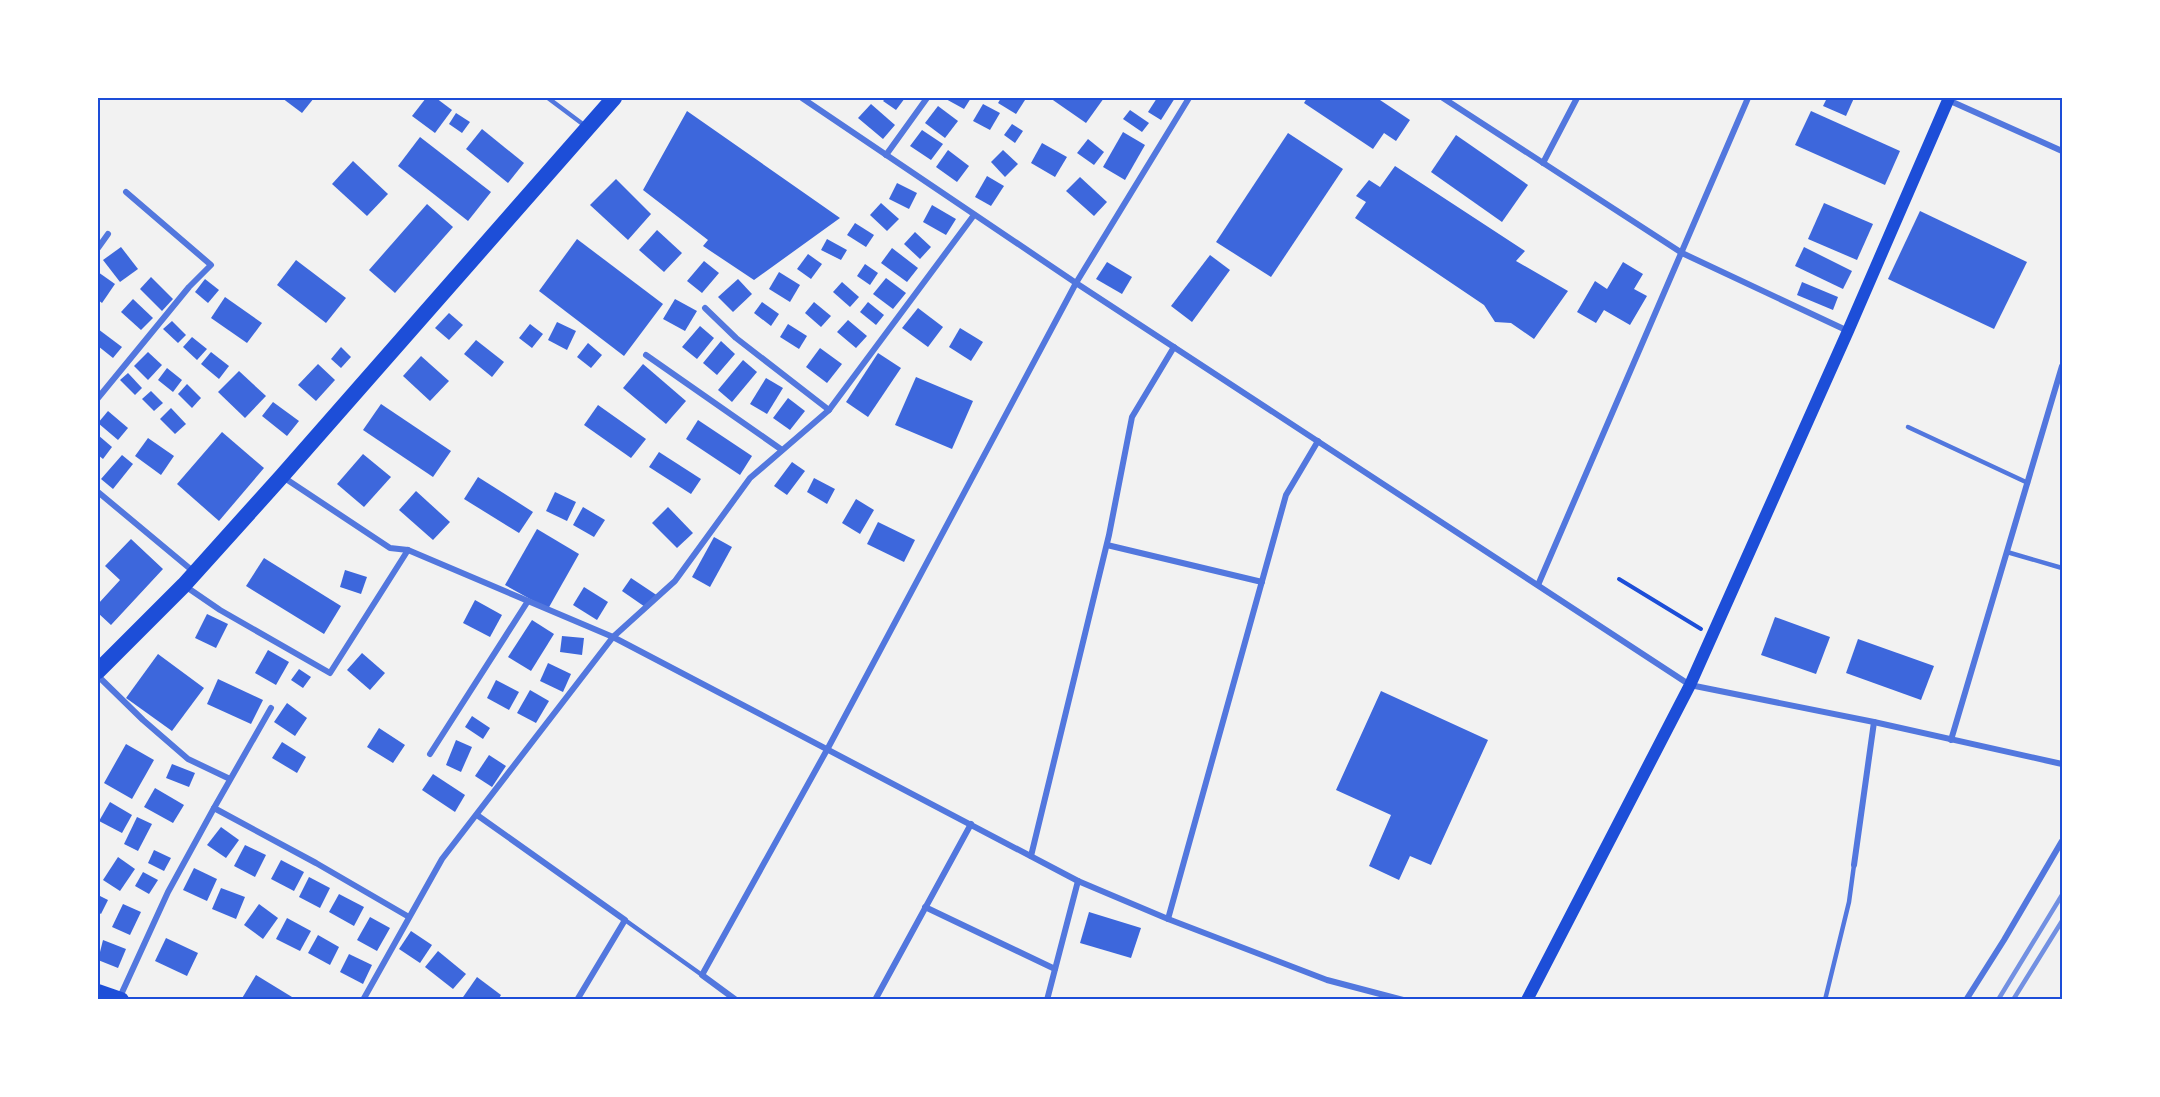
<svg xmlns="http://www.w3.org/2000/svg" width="2160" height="1097" viewBox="0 0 2160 1097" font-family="Commissioner,sans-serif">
<rect width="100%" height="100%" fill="#f2f2f2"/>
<g fill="#3d67dc">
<polygon points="282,98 314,98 302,113"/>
<polygon points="426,98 436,98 452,110 435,133 412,116"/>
<polygon points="886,98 905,98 896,110 883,101"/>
<polygon points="944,98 971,98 964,109"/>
<polygon points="1001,98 1022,98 1025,100 1016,114 998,103"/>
<polygon points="1050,98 1104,98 1086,123"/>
<polygon points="1157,98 1175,98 1161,120 1148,112"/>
<polygon points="1307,98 1377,98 1410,120 1396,141 1384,133 1373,149 1304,103"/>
<polygon points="1827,98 1854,98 1846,116 1823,106"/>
<polygon points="871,104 895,125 883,139 858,118"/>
<polygon points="983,104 1000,113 990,130 973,121"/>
<polygon points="938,106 958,121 945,138 925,123"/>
<polygon points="1130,110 1149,123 1142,132 1123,119"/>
<polygon points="687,111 840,218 754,280 703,246 708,240 643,190"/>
<polygon points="1811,111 1900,151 1885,185 1795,145"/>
<polygon points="456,113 470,122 462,133 449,124"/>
<polygon points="1012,124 1023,131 1015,143 1004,135"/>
<polygon points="482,129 524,163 508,183 466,149"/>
<polygon points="922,130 943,144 931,160 910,146"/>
<polygon points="1123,132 1145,145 1125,180 1103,167"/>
<polygon points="1288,133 1343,169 1271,277 1216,242"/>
<polygon points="1456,135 1528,185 1502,222 1431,172"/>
<polygon points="420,137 491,192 468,221 398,166"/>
<polygon points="1088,139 1104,152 1094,165 1077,153"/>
<polygon points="1042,143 1067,157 1055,177 1031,163"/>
<polygon points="948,150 969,166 957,182 936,167"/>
<polygon points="1003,150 1018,164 1005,177 991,162"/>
<polygon points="353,161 388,194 367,216 332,184"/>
<polygon points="1395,166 1525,251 1516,261 1568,291 1534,339 1511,323 1495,322 1484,305 1355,218 1366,202 1356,196 1369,180 1380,187"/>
<polygon points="987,176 1004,186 991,206 975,197"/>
<polygon points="1080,177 1107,202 1094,216 1066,191"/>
<polygon points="616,179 651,214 628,240 590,205"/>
<polygon points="897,183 917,193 909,209 889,199"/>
<polygon points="881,203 899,219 887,231 870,215"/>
<polygon points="1824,203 1873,224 1857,260 1808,239"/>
<polygon points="427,204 453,227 395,293 369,270"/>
<polygon points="932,205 956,219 946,235 923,222"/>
<polygon points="1920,211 2027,262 1994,329 1888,279"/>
<polygon points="855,223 874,235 866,247 847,235"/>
<polygon points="657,230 682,253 664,272 639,250"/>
<polygon points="915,232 931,247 920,259 904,244"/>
<polygon points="577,239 663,304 624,356 539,291"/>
<polygon points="827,239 847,250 841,260 821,250"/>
<polygon points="121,247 138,269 120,282 103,260"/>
<polygon points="1804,247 1852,271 1843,289 1795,266"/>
<polygon points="892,248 918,268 907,282 881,263"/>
<polygon points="808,254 822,264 811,279 797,269"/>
<polygon points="1210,255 1230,270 1192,322 1171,306"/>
<polygon points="296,260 346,298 326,323 277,285"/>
<polygon points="704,261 719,273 702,293 687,281"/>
<polygon points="1107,262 1132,277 1122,294 1096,279"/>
<polygon points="1623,262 1643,274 1634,289 1647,296 1630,325 1604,310 1596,323 1577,312 1595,281 1607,289"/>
<polygon points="865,264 878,273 870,285 857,276"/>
<polygon points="98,272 115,284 102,303 98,300"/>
<polygon points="779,272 800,285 790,302 769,289"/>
<polygon points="151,277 173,299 162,311 140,289"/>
<polygon points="886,278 906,293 893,309 873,294"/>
<polygon points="205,279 219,290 208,303 195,292"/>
<polygon points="738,279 752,294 733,312 718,297"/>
<polygon points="842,282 859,297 850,307 833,292"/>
<polygon points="1802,282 1838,297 1833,310 1797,295"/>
<polygon points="225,297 262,323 247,343 211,318"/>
<polygon points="133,299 153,318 141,330 121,312"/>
<polygon points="675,299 697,311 685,331 663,319"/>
<polygon points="762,302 779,314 771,326 754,313"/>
<polygon points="814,302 831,316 821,327 805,313"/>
<polygon points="868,302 884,315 876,325 860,312"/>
<polygon points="918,308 943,327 928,347 902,328"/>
<polygon points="449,313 463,325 449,340 435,328"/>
<polygon points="848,320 867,336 856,348 837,332"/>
<polygon points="172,321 186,335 178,343 163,329"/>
<polygon points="557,322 576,331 567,350 548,340"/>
<polygon points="530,324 543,334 532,348 519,338"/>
<polygon points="788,324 807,336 799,349 780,337"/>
<polygon points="700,326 714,338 697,359 682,347"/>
<polygon points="960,328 983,342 971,361 949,347"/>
<polygon points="98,329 122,347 113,358 98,346"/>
<polygon points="192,337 207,349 197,360 183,347"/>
<polygon points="476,340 504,362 492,377 464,354"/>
<polygon points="721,341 735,354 717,375 703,363"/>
<polygon points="588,343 602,355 591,368 577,357"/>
<polygon points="341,347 351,357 341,368 331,359"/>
<polygon points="820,348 842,364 827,383 806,367"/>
<polygon points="148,352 162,365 148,380 134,366"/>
<polygon points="211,352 229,366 219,379 201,364"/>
<polygon points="878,353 901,368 868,417 846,402"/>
<polygon points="421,356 449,381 430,401 403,376"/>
<polygon points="743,360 757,372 732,402 718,390"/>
<polygon points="318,364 335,380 316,401 298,385"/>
<polygon points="643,364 686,401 666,424 623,388"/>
<polygon points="167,368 182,380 173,392 158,380"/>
<polygon points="239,371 266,396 245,418 218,392"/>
<polygon points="128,373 142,388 135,395 120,380"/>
<polygon points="916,377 973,401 952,449 895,425"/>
<polygon points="766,378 783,388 767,414 750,404"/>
<polygon points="187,384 201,398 192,408 178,394"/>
<polygon points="151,391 163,403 154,411 142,399"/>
<polygon points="788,398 805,411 790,430 773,418"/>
<polygon points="273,402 299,421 287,436 262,416"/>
<polygon points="381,404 451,451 433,477 363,430"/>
<polygon points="598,405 646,439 631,458 584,425"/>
<polygon points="171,408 186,424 175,434 160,419"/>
<polygon points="108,411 128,428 118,440 98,423"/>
<polygon points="698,420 752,456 740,475 686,439"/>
<polygon points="222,432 264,468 219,521 177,484"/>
<polygon points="98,435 112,447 103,459 98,455"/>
<polygon points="148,438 174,456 161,475 135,456"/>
<polygon points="659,452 701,479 691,494 649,467"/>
<polygon points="363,454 391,477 364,507 337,484"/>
<polygon points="122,455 133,464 113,489 101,479"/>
<polygon points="792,462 805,471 787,495 774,486"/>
<polygon points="478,477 533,512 519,533 464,499"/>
<polygon points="814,478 835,489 827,504 807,492"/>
<polygon points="416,491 450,522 433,540 399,510"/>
<polygon points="555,492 576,502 567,521 546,511"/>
<polygon points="856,499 874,510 860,534 842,523"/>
<polygon points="583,507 605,520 594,537 573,525"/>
<polygon points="668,507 693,533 677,548 652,523"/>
<polygon points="878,522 915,540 904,562 867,544"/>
<polygon points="537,529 579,554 548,609 505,585"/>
<polygon points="714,537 732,547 710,587 692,577"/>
<polygon points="131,539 163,569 111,625 98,613 98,604 120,580 105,566"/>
<polygon points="264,558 341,606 324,634 246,586"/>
<polygon points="345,570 367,577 361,594 340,587"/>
<polygon points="631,578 658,596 648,609 622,591"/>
<polygon points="584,587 608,602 597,620 573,605"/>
<polygon points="475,600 502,615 490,637 463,623"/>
<polygon points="207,614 228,624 216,648 195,638"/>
<polygon points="1775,617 1830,637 1816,674 1761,655"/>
<polygon points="532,620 554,634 531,671 508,657"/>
<polygon points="562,636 584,638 582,655 560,652"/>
<polygon points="1858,639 1934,666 1921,700 1846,673"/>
<polygon points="268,650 289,662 276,685 255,673"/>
<polygon points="362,653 385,673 370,690 347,670"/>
<polygon points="158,654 204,688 172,731 126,698"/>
<polygon points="548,663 571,674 563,692 540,681"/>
<polygon points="299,669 311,677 303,688 291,680"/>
<polygon points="218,679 263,700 251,724 207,704"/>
<polygon points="496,680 519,692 509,710 487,698"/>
<polygon points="530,690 549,701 536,723 517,713"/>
<polygon points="1381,691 1488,740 1431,865 1410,856 1399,880 1369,866 1391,815 1336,790"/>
<polygon points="287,703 307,718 295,736 274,722"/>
<polygon points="472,716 490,728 483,739 465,727"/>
<polygon points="379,728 405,745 393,763 367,747"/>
<polygon points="456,740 472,747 461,772 446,765"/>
<polygon points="282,742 306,757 297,773 272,758"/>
<polygon points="126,744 154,760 132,799 104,783"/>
<polygon points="489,755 506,766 492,787 475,776"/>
<polygon points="172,764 195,773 189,787 166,778"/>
<polygon points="433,774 465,795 455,812 422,790"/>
<polygon points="155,788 184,805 173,823 144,807"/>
<polygon points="110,802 132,815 122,833 99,821"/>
<polygon points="137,817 152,824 138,851 124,844"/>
<polygon points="221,827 239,840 226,858 207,845"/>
<polygon points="245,845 266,855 255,877 234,866"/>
<polygon points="154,850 171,858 164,871 148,863"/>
<polygon points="118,857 135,869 120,891 103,880"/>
<polygon points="281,860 304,872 294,891 271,879"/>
<polygon points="194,868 217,879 207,901 183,890"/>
<polygon points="143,872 158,880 149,894 135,886"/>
<polygon points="309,877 330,888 320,908 299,897"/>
<polygon points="221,888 245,897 236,919 212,909"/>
<polygon points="339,894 364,907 354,926 329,912"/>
<polygon points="98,895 108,900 101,914 98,912"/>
<polygon points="123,904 141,912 130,935 112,927"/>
<polygon points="259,904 278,918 263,939 244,925"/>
<polygon points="1089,912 1141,928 1131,958 1080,943"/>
<polygon points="370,917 390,928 377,951 357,940"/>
<polygon points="287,918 311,931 300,951 276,939"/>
<polygon points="411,931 432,945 420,963 399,949"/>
<polygon points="318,935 339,947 330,965 308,953"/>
<polygon points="166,938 198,953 187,976 155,961"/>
<polygon points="103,940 126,949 118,968 98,960"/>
<polygon points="438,951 466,974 453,989 425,967"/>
<polygon points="349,954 372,965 363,984 340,972"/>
<polygon points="256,975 292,997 290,1000 241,1000"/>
<polygon points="477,977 501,995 498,1000 461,1000"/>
</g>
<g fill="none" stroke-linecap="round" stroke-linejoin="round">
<polyline stroke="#1d4ed8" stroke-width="4" points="1619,579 1701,629"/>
<g stroke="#5277de" stroke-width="4.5">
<polyline points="548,98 584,125"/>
<polyline points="1908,427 2028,483"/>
<polyline points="2007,552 2062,568"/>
<polyline points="625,920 702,975"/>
<polyline points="1825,1000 1849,902 1854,865"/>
</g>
<g stroke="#5277de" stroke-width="6">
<polyline points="802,98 1076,283 1690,685 1874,722 2062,764"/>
<polyline points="1443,98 1682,253 1848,331"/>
<polyline points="1948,100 2062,151"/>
<polyline points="886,155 927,98"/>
<polyline points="1543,163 1577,98"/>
<polyline points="98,248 108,234"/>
<polyline points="705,308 736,338 829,410"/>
<polyline points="646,355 782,450"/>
<polyline points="98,398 189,287 211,265 126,192"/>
<polyline points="283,477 390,548 408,550 613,637 1078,881 1168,919 1327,980 1403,1000"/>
<polyline points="98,492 194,572"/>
<polyline points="1107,545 1262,582"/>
<polyline points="1538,585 1748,98"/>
<polyline points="185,586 220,610 330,673 408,550"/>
<polyline points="98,676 143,720 188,759 230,779"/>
<polyline points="1951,740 2062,366"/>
<polyline points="430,754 528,601"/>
<polyline points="214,808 271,708"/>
<polyline points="477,815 625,920 577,1000"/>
<polyline points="1031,856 1109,535 1132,417 1174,347"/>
<polyline points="1854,865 1874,722"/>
<polyline points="925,907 1055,969"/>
<polyline points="1168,919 1286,495 1318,441"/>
<polyline points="119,999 168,892 214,808 316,863 409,917"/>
<polyline points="363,1000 442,859 613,637 675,581 750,478 829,410 974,215"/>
<polyline points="736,1000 702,975 828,748 1076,283 1189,98"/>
<polyline points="875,1000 971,824"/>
<polyline points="1047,1000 1078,881"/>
<polyline points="1966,1000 2004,940 2062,841"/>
</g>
<polyline stroke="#1d4ed8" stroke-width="12" points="1527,1000 1690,685 1848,331 1949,98"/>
<g stroke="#1d4ed8" stroke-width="16">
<polyline points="98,671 184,585 282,476 614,98"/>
<polyline points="98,992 121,1000"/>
</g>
<g stroke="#7290e2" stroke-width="4.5">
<polyline points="1998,1000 2062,895"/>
<polyline points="2013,1000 2062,921"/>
<polyline points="2061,1000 2062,998"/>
</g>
</g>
<rect width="2160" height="1097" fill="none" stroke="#ffffff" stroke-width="198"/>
<rect x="99" y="99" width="1962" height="899" fill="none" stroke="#1d4ed8" stroke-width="2"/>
</svg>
